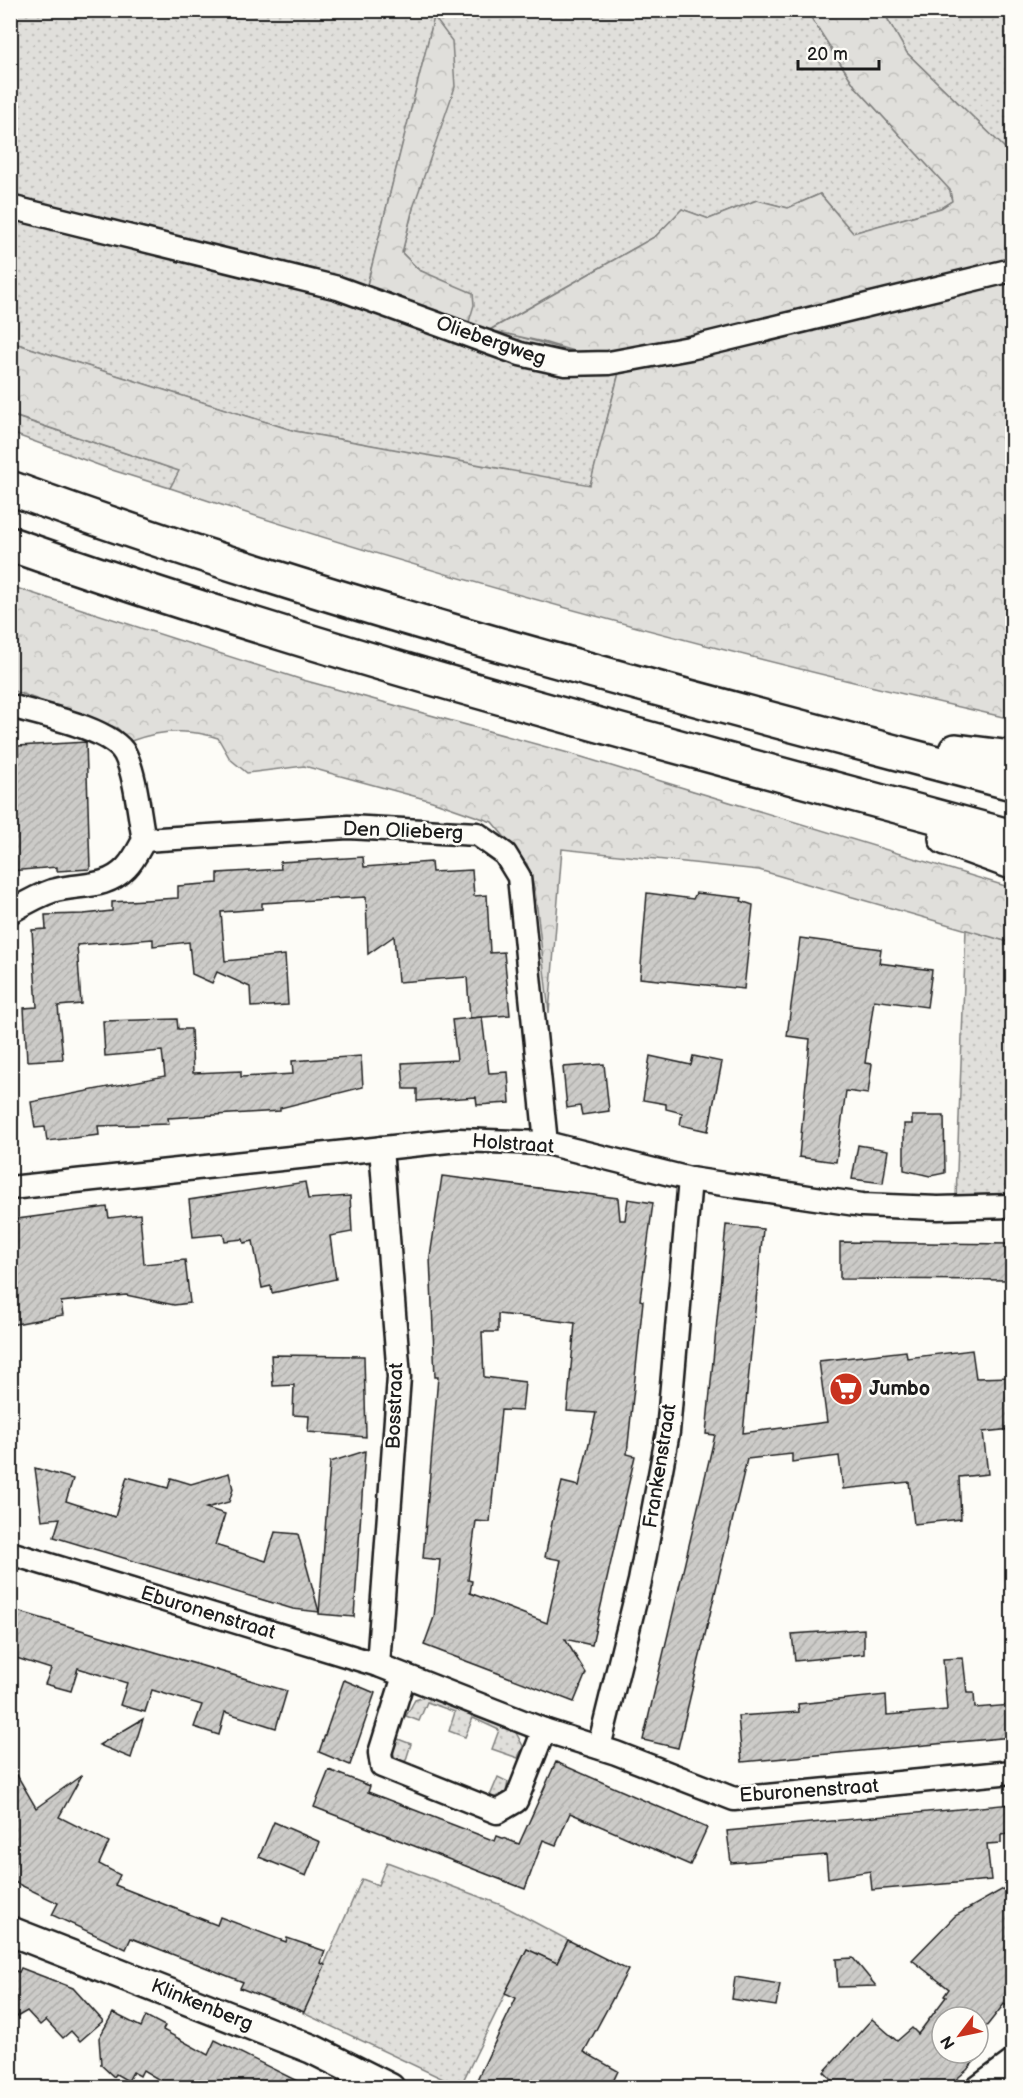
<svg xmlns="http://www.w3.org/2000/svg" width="1023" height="2098" viewBox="0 0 1023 2098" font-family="'Balsamiq Sans',sans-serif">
<defs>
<pattern id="grass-dots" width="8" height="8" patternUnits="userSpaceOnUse" patternTransform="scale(1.5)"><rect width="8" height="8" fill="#e0dfdb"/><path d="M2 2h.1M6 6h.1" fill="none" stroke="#c0bfbb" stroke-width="1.8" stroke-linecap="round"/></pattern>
<pattern id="forest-crowns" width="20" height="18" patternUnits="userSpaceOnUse" patternTransform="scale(1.5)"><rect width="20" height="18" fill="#e0dfdb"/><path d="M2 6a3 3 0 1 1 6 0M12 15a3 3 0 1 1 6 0" fill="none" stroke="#c0bfbb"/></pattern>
<pattern id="building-hatch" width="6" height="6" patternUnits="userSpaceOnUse" patternTransform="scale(1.5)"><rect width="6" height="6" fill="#cccbc8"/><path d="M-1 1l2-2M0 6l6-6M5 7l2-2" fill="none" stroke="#afaeab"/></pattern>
</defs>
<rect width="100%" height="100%" fill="#fdfcf7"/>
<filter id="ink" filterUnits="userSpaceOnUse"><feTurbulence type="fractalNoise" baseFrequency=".0167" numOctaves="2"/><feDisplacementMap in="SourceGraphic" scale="12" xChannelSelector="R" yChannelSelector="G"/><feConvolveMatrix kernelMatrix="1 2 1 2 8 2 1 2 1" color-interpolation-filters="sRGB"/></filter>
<g filter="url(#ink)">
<g fill="url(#grass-dots)" stroke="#7e7e7c" stroke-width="1.5" fill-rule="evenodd">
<path d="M 11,11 L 807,11 L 855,86 L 950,190 L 952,201 L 941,208 L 853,233 L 820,194 L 788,208 L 757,200 L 709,219 L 682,209 L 656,236 L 491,329 L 621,365 L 590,486 L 295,431 L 11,342 ZM 434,18 L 413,208 L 402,253 L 419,270 L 442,282 L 367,285 Z"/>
<polygon points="883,11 1012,11 1012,155 907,53"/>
<polygon points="10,415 180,471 170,488 112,470 11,433"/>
<polygon points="966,929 1012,943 1012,1196 956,1198"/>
<polygon points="429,1696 514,1729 523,1746 518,1758 492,1749 499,1730 473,1718 465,1737 449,1731 455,1712 427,1702 419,1721 406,1716 415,1700"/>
<polygon points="398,1739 411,1744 405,1763 490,1796 498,1777 508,1782 506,1792 489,1800 396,1762 393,1751"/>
<polygon points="387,1862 504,1906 568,1940 557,1963 527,1949 460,2087 303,2013 362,1879 378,1885"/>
</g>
<g fill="url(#forest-crowns)" stroke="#7e7e7c" stroke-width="1.5">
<path d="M 807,11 L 883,11 L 907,53 L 1012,155 L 1012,719 C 728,655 446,580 170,488 L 179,471 L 11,415 L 11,342 L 295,431 L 590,485 L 621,365 L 543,342 L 490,330 L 656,236 L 682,209 L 709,219 L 757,200 L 788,208 L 820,194 L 853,233 L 941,208 L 952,201 L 950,190 L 855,86 Z"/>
<polygon points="434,17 452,41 455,87 413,208 402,253 419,270 473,293 474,305 468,325 369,289 367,285"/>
<path d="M 10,586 L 303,680 L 572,754 L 1012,888 L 1012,943 L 759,870 L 562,849 L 549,1013 L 535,891 L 527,864 L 492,822 L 432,801 L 304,766 L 247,773 L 230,759 L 218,738 C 188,728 160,730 131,741 L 117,728 L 11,690 Z"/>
</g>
<g fill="url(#building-hatch)" stroke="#1c1c1c" stroke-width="1.5" fill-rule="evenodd">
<polygon points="86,742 90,869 57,871 57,867 10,871 10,756 18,756 18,746"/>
<polygon points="363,857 364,867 431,862 432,872 472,870 474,896 487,895 490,953 504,952 510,1015 470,1018 467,977 398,982 394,936 368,954 366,897 262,903 262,909 221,912 225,961 285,955 288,1005 251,1007 250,987 217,972 212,983 192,974 189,942 153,946 153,939 77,945 81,1004 58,1006 63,1059 27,1061 24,1008 37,1007 32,930 46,929 45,915 84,914 112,911 112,902 178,898 178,886 218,883 218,873 281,869 280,862"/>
<polygon points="647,893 693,899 696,893 742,898 741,901 753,905 744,989 640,978"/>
<polygon points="800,938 881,949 879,963 932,970 927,1007 874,1000 865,1063 872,1064 868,1094 846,1091 836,1162 799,1157 810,1039 787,1036"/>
<polygon points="482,1017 489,1073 508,1072 510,1103 477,1105 476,1097 417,1101 417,1089 404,1089 402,1063 457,1060 452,1020"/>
<polygon points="177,1019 178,1029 191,1029 193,1073 241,1071 241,1077 293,1074 292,1061 361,1056 363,1087 280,1108 280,1111 168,1118 169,1124 98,1126 99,1135 47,1141 45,1127 35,1128 31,1102 165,1076 162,1051 105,1056 103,1021"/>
<polygon points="650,1056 691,1065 693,1056 722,1062 708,1131 680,1125 682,1113 666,1109 666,1104 643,1100"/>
<polygon points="604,1064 609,1111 582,1115 580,1106 567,1108 563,1067"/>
<polygon points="912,1116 944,1116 945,1173 930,1176 904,1170 904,1124 912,1124"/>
<polygon points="858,1145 888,1150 883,1183 852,1179"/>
<path d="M 442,1176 L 618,1198 L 620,1220 L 625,1220 L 628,1199 L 653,1203 L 640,1300 L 643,1301 L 627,1454 L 635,1456 L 592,1645 L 565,1639 L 586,1673 L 574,1702 L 424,1645 L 434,1617 L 440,1560 L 423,1558 L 438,1377 L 435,1377 L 430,1257 ZM 498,1314 L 575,1323 L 567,1411 L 596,1413 L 579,1486 L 562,1482 L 553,1518 L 545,1557 L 561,1560 L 547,1623 L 470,1593 L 472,1581 L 468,1580 L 476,1521 L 490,1522 L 501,1410 L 522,1411 L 525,1382 L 484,1377 L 482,1332 L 498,1332 Z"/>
<polygon points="305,1182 308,1199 350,1196 352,1232 330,1236 336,1279 272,1293 271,1286 262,1288 253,1241 244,1243 243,1239 225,1241 223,1234 193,1237 189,1200"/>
<polygon points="107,1207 109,1218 140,1214 144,1264 185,1260 190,1303 174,1305 126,1295 61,1302 63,1315 10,1325 10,1220"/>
<polygon points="726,1225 763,1229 743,1433 827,1422 819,1361 906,1351 907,1358 972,1350 976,1378 1012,1377 1012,1429 983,1432 988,1474 959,1477 961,1519 914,1524 909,1482 843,1489 839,1456 792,1462 792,1454 747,1459 678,1748 643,1740 715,1435 706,1434"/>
<polygon points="840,1242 1012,1244 1012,1280 840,1279"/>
<polygon points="271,1355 364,1356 366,1437 308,1432 309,1416 293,1415 294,1385 273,1386"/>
<polygon points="365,1451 354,1617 319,1614 330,1462"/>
<polygon points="35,1468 73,1479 66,1501 115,1517 127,1477 168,1488 171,1478 191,1484 229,1473 233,1489 229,1502 206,1508 225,1514 215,1545 266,1561 275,1532 298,1534 319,1612 293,1609 54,1537 60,1518 42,1520"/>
<polygon points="10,1609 287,1691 276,1728 225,1712 219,1735 194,1727 202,1705 152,1690 145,1712 120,1705 127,1683 78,1668 71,1691 45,1684 51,1669 10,1656"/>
<polygon points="864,1629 864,1654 795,1661 792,1634"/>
<polygon points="963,1658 967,1693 974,1693 975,1708 1012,1705 1012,1737 742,1762 738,1716 799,1712 798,1704 886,1695 887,1715 947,1710 943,1659"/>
<polygon points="344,1680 375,1693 350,1765 319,1752"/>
<polygon points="143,1719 131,1758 99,1745"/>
<polygon points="556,1762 707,1828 690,1865 570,1813 556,1845 543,1840 525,1889 314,1807 329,1770 370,1786 368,1792 495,1841 497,1836 519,1844"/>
<polygon points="10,1763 36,1808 82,1775 59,1817 109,1842 99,1864 120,1875 115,1885 217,1925 220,1917 286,1942 287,1938 325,1951 321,1963 325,1965 304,2012 240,1988 243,1982 131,1938 126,1949 52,1915 58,1903 10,1880"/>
<polygon points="1012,1804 1012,1833 1001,1835 1001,1843 987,1844 991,1880 872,1890 870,1871 828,1878 826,1855 731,1863 727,1831"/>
<polygon points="274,1822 320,1842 306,1876 259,1857"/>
<polygon points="1012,1884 1012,2010 1004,2004 978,2037 978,2017 942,2017 942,2053 970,2053 976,2059 967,2070 946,2088 840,2088 824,2072 872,2019 897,2041 912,2028 918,2034 946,1997 944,1996 949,1989 912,1960 955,1916"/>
<polygon points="568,1940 628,1970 584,2052 618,2071 610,2088 473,2088 516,1998 505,1993 527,1949 557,1963"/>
<polygon points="853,1958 876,1986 838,1987 836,1959"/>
<polygon points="21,1968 73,1988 103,2021 80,2041 71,2031 63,2038 46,2020 40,2025 27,2011 10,2021 10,1969 19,1972"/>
<polygon points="735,1977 780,1984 776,2006 732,1999"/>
<polygon points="113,2013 141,2027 146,2016 165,2026 163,2030 208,2055 215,2040 311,2088 173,2088 143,2070 140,2076 133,2072 128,2081 116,2074 114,2077 101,2065 99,2038"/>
</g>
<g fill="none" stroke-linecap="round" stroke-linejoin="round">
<defs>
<g id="minor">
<polyline points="10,207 338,288 520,354 565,364 609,363 690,348 1012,270"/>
<path d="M 10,706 C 38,714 111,728 125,754 C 136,776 139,815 144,840 C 139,849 134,860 126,868 C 105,890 78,883 52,891 C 37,896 24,904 10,912"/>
<polyline points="144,840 348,827 477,834 505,854 519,877 546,1143"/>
<polyline points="10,1188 458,1140 546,1143 690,1179 862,1205 938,1208 1012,1206"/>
<polyline points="10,1553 378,1665 544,1730 616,1753 734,1799 1012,1772"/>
<polyline points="378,1665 399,1377 381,1148"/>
<polyline points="404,1676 380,1753 382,1766 497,1812 516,1801 544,1730"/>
<polyline points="599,1747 640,1581 668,1432 690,1179"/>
<polyline points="977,2088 1012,2062"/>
</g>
<polyline id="tertiary" points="10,1931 312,2049 390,2088"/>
<g id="motorway">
<path d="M 10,488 C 338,608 676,694 1012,783"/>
<path d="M 10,544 C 339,660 677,746 1012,837"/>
<polyline points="956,751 1012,758"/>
<polyline points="946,838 1012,862"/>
</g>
</defs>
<use href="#minor" stroke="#1c1c1c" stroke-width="27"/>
<use href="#tertiary" stroke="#1c1c1c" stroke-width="33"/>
<use href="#motorway" stroke="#1c1c1c" stroke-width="38"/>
<use href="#minor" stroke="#fdfcf7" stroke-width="22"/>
<use href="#tertiary" stroke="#fdfcf7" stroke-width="28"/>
<use href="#motorway" stroke="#fdfcf7" stroke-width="33"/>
</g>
</g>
<defs>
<symbol id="supermarket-disc" viewBox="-11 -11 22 22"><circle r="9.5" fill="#c8321e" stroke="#fdfcf7"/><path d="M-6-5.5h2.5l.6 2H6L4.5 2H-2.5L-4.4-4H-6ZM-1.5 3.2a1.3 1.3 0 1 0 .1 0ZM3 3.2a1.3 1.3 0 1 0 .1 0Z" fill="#fff"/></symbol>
</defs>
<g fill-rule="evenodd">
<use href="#supermarket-disc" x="827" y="1370" width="38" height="38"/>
</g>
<g text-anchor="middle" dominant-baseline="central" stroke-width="5" stroke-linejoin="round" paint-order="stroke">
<g font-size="20" fill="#1c1c1c" stroke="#fdfcf7">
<text transform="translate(491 341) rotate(19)">Oliebergweg</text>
<text transform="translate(403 831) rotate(2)">Den Olieberg</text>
<text transform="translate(513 1144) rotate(4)">Holstraat</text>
<text transform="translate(395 1406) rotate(-88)">Bosstraat</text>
<text transform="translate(660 1466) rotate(-81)">Frankenstraat</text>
<text transform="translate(208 1613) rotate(17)">Eburonenstraat</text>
<text transform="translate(809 1791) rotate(-4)">Eburonenstraat</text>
<text transform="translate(202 2005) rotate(22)">Klinkenberg</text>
</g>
<g font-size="20" font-weight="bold" fill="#1c1c1c" stroke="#fdfcf7" text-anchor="start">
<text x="869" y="1389">Jumbo</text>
</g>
</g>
<rect width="1023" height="2098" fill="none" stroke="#fdfcf7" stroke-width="36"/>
<rect x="18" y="18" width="987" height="2062" fill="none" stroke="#1c1c1c" stroke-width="2" filter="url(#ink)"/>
<g transform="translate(960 2035) rotate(238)"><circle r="28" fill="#fdfcf7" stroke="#a3a29f" stroke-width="1.5"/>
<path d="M0-4.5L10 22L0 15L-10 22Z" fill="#c8321e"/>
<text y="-9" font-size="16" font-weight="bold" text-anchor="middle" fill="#1c1c1c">N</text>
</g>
<path d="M798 60v9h81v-9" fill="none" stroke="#1c1c1c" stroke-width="3"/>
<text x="807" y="60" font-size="18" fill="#1c1c1c" stroke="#fdfcf7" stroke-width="4.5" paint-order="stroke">20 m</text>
</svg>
